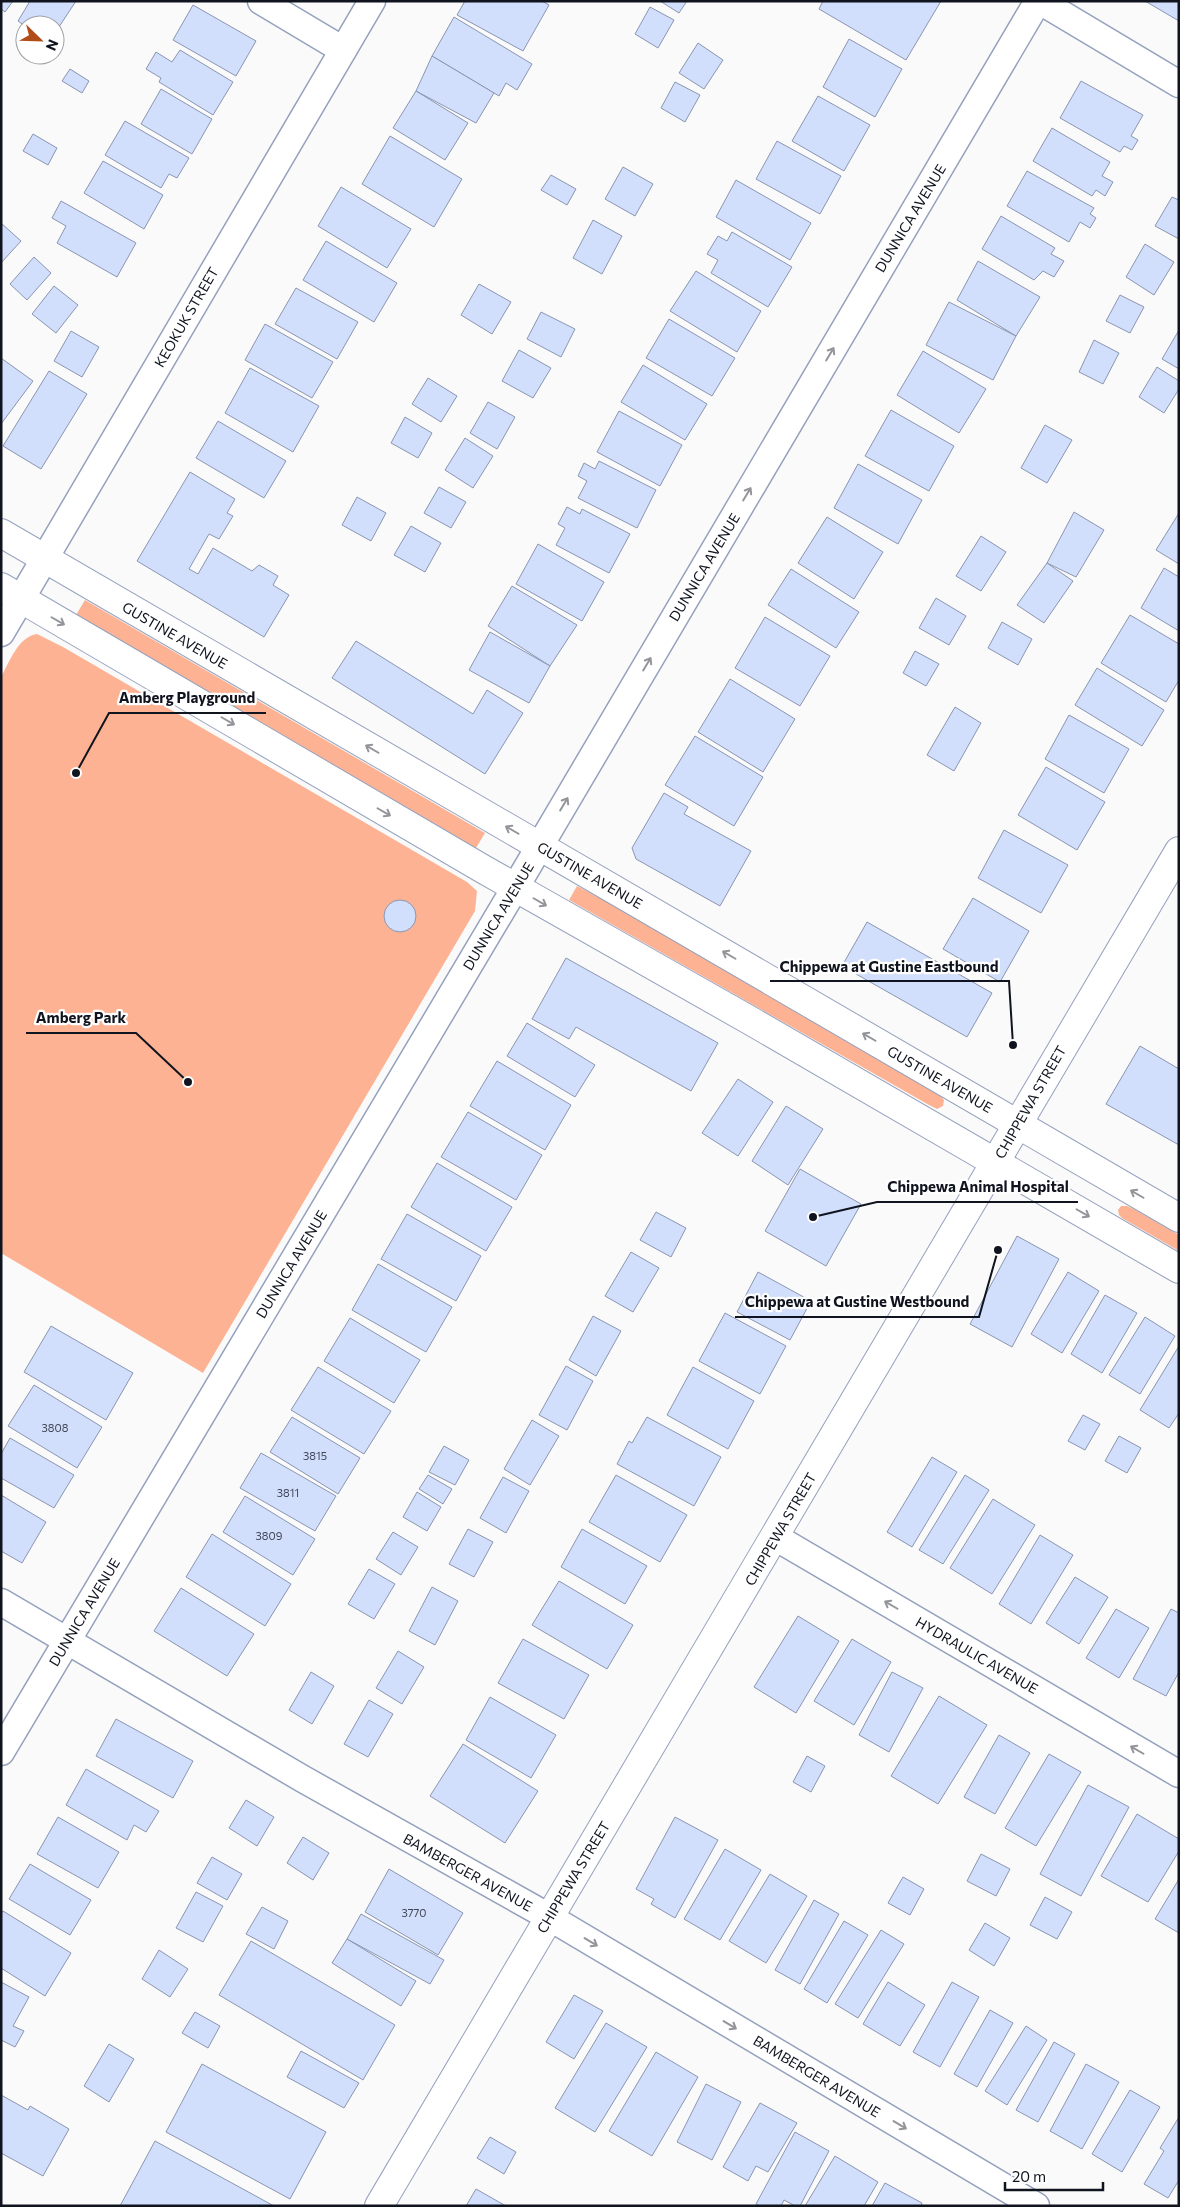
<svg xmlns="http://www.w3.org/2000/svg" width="1180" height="2207" viewBox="0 0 1180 2207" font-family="Commissioner,sans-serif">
<rect width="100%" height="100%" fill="#fafafa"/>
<g fill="#fdb393">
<polygon points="85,600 485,833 476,848 76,615"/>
<path d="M 37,634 L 63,647 L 467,882 L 477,891 L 475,911 L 203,1373 L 1,1253 L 1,677 C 10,661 18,637 37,634 Z"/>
<polygon points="577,886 627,912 938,1093 944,1100 943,1106 937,1109 929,1105 569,900"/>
<polygon points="1121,1206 1127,1206 1134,1209 1179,1235 1179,1251 1122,1218 1119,1215 1118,1210"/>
</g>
<g fill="#d1defc" stroke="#8a96b1">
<polygon points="1,1 13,1 5,12 1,9"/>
<polygon points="30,1 76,1 55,33 55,25 25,26 18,21"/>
<polygon points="465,1 542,1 549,5 523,51 457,15"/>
<polygon points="660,1 687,1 679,13"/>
<polygon points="823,1 941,1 906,60 819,9"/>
<polygon points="1145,1 1179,1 1179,21"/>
<polygon points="193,5 256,41 236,76 173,40"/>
<polygon points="650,7 674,20 658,48 635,34"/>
<polygon points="454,17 532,64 517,90 506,83 499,96 432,56"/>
<polygon points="849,39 902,69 875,117 823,87"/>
<polygon points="698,43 723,60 704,89 679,73"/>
<polygon points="180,50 233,82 213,115 159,82 161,78 146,69 156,52 172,62"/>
<polygon points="432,56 494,93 476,123 416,91"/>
<polygon points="70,69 89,81 82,93 62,81"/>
<polygon points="1081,81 1143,115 1131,136 1138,140 1132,150 1124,146 1120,152 1060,118"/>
<polygon points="675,82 700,95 685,122 661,108"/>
<polygon points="161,89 212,119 192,154 141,124"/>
<polygon points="416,91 468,123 445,160 393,128"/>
<polygon points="818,96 870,125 844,171 792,141"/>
<polygon points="125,121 189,158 177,178 169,174 161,188 105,155"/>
<polygon points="1052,128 1110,162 1102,176 1113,182 1105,196 1096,190 1092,196 1033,161"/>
<polygon points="33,134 57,148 48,165 23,151"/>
<polygon points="390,136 462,179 434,227 362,184"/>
<polygon points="777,141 841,176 820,214 756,179"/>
<polygon points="103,161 163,195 144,229 84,193"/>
<polygon points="623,167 653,184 635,216 605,199"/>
<polygon points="1027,171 1094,208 1090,214 1096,218 1090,228 1080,222 1069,242 1007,206"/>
<polygon points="551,175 576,189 567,205 541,190"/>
<polygon points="736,180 811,223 790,260 716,217"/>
<polygon points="341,187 411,229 387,268 318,226"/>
<polygon points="1172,197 1179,200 1179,239 1155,226"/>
<polygon points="61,201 136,243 117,277 57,243 66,226 52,218"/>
<polygon points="1001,216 1055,248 1051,254 1064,261 1054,277 1043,271 1034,280 982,249"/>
<polygon points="593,220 622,236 602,274 573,258"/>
<polygon points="1,223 21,241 1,263"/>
<polygon points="732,232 792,267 768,307 711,273 718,260 707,254 718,236 727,241"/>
<polygon points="326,241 397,283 374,322 303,280"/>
<polygon points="1145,244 1174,262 1154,295 1126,277"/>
<polygon points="34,257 51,273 27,300 10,284"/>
<polygon points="978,261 1040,297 1016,336 957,300"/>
<polygon points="696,271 761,311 737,352 670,311"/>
<polygon points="479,284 511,302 492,334 461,315"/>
<polygon points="54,286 78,305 56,333 32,314"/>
<polygon points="296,288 358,322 337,359 275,324"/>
<polygon points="1120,295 1144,307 1130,333 1106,321"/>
<polygon points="949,302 1016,336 993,380 926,345"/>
<polygon points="541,312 575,329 561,357 527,339"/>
<polygon points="669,319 735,358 712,396 646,358"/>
<polygon points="265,324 333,362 312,398 245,360"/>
<polygon points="1179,330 1179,369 1162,359"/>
<polygon points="71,331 99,347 82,377 54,361"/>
<polygon points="1094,340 1119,353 1103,384 1079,372"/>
<polygon points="519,350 551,368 533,398 502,381"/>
<polygon points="923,351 986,389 959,433 897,395"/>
<polygon points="1,358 33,381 1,424"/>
<polygon points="643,365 707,404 685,440 621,402"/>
<polygon points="1157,367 1179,381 1179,389 1164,413 1139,397"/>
<polygon points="250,368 319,406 293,452 225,413"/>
<polygon points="49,371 87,394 41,469 3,446"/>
<polygon points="428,378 457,396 441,422 412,404"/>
<polygon points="488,402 515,417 497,449 470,433"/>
<polygon points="891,410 954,446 929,491 865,456"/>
<polygon points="619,411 682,445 660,486 597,452"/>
<polygon points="405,417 432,433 418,458 391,443"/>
<polygon points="218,421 286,461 264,498 196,458"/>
<polygon points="1045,425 1072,440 1047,483 1021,468"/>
<polygon points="465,438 493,456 473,488 445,470"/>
<polygon points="599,461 656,490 637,528 578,498 587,481 578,476 584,463 595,469"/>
<polygon points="858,464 922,500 898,544 834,508"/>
<polygon points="190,472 235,499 227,513 233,516 219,539 209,534 189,569 198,574 213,548 252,571 259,565 278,576 273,585 289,595 264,637 137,561"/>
<polygon points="439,487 466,502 451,528 424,513"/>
<polygon points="357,497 386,513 371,541 342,525"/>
<polygon points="567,507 580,514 582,509 630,534 609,573 556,545 565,528 558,524"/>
<polygon points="1074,512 1104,530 1076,577 1047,563"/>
<polygon points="1179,513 1179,564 1156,550"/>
<polygon points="827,517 883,552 854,599 798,563"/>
<polygon points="411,526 441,543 425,572 394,555"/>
<polygon points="981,536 1006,552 981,591 956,576"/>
<polygon points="538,544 604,582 582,621 516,584"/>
<polygon points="1047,563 1073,581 1044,623 1017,605"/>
<polygon points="1164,568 1179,577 1179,631 1141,608"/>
<polygon points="791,569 859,612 836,648 768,605"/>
<polygon points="512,586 577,625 550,666 488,626"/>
<polygon points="936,598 966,616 949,645 919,628"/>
<polygon points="1130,615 1179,644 1179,680 1166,702 1101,663"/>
<polygon points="765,617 830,656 800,706 735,668"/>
<polygon points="1002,622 1032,639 1018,665 988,648"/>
<polygon points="490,632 550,666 529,703 469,670"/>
<polygon points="356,641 473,714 487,690 523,713 485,774 332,678"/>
<polygon points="915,651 939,664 926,686 903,673"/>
<polygon points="1097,668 1164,710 1142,746 1075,705"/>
<polygon points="730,679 795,719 763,772 698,732"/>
<polygon points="955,707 981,723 954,771 927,755"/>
<polygon points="1069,715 1129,749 1104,793 1045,759"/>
<polygon points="695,736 763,777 734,826 665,785"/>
<polygon points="1046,767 1105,802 1077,850 1018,815"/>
<polygon points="664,793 688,807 684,814 751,851 720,906 636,859 632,848"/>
<polygon points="1004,830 1068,865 1041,913 978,878"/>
<polygon points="973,898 1029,931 1000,982 943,949"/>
<circle cx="400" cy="916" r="16"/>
<polygon points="867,922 992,993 967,1037 842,966"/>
<polygon points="566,958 718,1043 691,1091 576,1027 569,1039 532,1019"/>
<polygon points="527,1023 595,1065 575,1097 507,1056"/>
<polygon points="1140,1046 1179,1069 1179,1145 1106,1104"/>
<polygon points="497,1061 571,1105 545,1150 470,1106"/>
<polygon points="738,1079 773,1102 738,1156 702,1133"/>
<polygon points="786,1106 823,1129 788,1185 752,1161"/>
<polygon points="468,1112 542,1155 516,1200 441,1157"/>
<polygon points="437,1163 512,1207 486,1251 411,1207"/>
<polygon points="800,1169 861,1204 826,1266 765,1231"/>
<polygon points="656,1212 686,1228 671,1257 640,1240"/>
<polygon points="407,1214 481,1256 456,1301 381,1259"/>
<polygon points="1017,1236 1059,1259 1012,1347 970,1324"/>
<polygon points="631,1252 659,1268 633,1312 605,1296"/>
<polygon points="378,1264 452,1307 426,1352 352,1310"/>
<polygon points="758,1272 811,1301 790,1340 737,1312"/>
<polygon points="1068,1272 1099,1291 1062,1353 1031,1334"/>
<polygon points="1105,1295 1137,1313 1102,1373 1071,1354"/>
<polygon points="725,1313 786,1346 760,1394 699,1361"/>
<polygon points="593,1316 621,1331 596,1376 569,1360"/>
<polygon points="1145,1317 1175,1336 1140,1394 1109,1375"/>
<polygon points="350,1318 420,1360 394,1403 324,1361"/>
<polygon points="51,1326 133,1373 106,1420 24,1372"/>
<polygon points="1179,1346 1179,1413 1169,1428 1140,1410"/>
<polygon points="566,1366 593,1381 567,1430 539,1415"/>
<polygon points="318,1367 391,1411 364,1454 291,1410"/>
<polygon points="693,1367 754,1401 728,1449 667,1415"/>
<polygon points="34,1385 102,1427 77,1468 8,1426"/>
<polygon points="1083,1415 1100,1424 1085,1450 1068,1441"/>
<polygon points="292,1417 360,1458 338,1494 270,1452"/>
<polygon points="647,1417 721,1457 694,1506 617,1464 629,1441 632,1443"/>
<polygon points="532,1420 559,1436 530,1485 504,1469"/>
<polygon points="1119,1436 1141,1448 1127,1473 1105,1461"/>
<polygon points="10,1438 74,1475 54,1508 1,1478 1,1454"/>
<polygon points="444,1446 469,1460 455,1485 429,1472"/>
<polygon points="261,1453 336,1496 315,1531 240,1488"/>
<polygon points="932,1457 957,1472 912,1547 887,1532"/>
<polygon points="428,1475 452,1489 443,1504 419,1489"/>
<polygon points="616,1475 687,1515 660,1562 589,1522"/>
<polygon points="965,1475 989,1490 943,1564 919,1550"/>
<polygon points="503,1477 529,1491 506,1533 480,1518"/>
<polygon points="417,1492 441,1507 427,1531 403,1517"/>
<polygon points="1,1495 46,1522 22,1563 1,1551"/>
<polygon points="245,1496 315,1539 293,1575 223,1532"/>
<polygon points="993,1499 1035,1525 992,1594 950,1568"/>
<polygon points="468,1529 493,1542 474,1577 449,1564"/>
<polygon points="582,1529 647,1566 625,1604 561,1567"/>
<polygon points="393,1532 418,1547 401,1575 376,1559"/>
<polygon points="212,1534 291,1584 265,1626 186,1577"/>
<polygon points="1040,1535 1073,1555 1031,1624 999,1604"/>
<polygon points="369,1569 395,1584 374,1619 348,1604"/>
<polygon points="1075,1577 1108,1597 1079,1644 1046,1623"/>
<polygon points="559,1581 633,1625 607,1669 532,1625"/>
<polygon points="432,1587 458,1601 435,1645 409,1631"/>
<polygon points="181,1588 254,1634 227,1676 154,1631"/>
<polygon points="1116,1609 1149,1628 1119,1678 1086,1658"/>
<polygon points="1171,1609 1179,1613 1179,1672 1166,1696 1133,1679"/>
<polygon points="798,1616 839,1641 796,1713 754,1687"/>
<polygon points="523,1639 589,1675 564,1719 498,1683"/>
<polygon points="852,1639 891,1662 854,1725 814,1701"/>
<polygon points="398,1651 424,1667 402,1704 376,1688"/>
<polygon points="311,1672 334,1686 312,1724 289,1710"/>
<polygon points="892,1672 923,1688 889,1752 859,1735"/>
<polygon points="939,1696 987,1725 938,1804 891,1776"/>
<polygon points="490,1697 556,1735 531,1778 466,1740"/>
<polygon points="369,1700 393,1714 368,1757 344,1744"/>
<polygon points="116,1719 193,1761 173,1798 96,1756"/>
<polygon points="999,1735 1030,1753 995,1814 964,1797"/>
<polygon points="463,1744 538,1791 505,1843 430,1796"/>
<polygon points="1049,1754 1081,1772 1036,1846 1005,1828"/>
<polygon points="807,1756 825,1766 811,1792 793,1782"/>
<polygon points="86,1769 159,1811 146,1832 134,1825 127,1840 66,1805"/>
<polygon points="1088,1785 1129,1807 1081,1896 1040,1874"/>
<polygon points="246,1800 274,1817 257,1846 229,1828"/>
<polygon points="1137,1814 1179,1839 1179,1851 1148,1902 1101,1876"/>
<polygon points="58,1817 119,1852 98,1888 37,1854"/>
<polygon points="675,1817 718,1840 675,1918 651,1904 654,1899 636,1889"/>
<polygon points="303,1837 329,1853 313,1880 287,1863"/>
<polygon points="725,1849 761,1870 720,1940 684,1919"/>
<polygon points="981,1854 1010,1869 996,1896 967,1881"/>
<polygon points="212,1857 242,1874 227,1900 197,1883"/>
<polygon points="30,1864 91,1900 70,1935 9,1899"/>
<polygon points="389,1869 463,1913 438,1955 365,1912"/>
<polygon points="770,1874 807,1896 766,1963 729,1941"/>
<polygon points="903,1877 924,1889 910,1915 888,1903"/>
<polygon points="1179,1879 1179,1933 1155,1919"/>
<polygon points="196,1892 223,1906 203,1942 176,1928"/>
<polygon points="1045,1897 1072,1912 1057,1939 1030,1925"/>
<polygon points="814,1900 839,1914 800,1984 775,1970"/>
<polygon points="262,1907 288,1921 274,1949 246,1934"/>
<polygon points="3,1911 71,1953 45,1996 1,1968 1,1914"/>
<polygon points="361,1914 444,1960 430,1984 347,1939"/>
<polygon points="844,1921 868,1935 827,2003 804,1989"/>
<polygon points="985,1923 1010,1938 994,1966 969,1950"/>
<polygon points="881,1930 904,1944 858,2018 835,2004"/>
<polygon points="347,1939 416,1981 401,2006 332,1963"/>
<polygon points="251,1941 395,2025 363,2080 219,1995"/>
<polygon points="159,1950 188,1969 170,1997 142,1979"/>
<polygon points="1,1982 29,1997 13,2026 24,2031 15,2047 1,2040"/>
<polygon points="888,1982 925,2005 900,2046 863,2024"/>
<polygon points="952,1982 979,1997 940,2067 913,2052"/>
<polygon points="574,1995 603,2011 574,2059 546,2042"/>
<polygon points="990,2010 1013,2023 977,2087 954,2074"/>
<polygon points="195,2012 220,2026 208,2048 182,2033"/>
<polygon points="606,2023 647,2047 595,2132 555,2108"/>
<polygon points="1026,2026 1047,2040 1007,2105 985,2091"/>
<polygon points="1054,2042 1075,2054 1038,2122 1016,2110"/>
<polygon points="109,2044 134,2059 109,2102 84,2086"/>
<polygon points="301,2051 359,2083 344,2108 287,2077"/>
<polygon points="656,2052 698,2077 652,2156 609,2131"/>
<polygon points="202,2064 326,2132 290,2199 166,2132"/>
<polygon points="1086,2064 1119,2082 1082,2149 1050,2131"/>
<polygon points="706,2084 741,2102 712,2160 677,2142"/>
<polygon points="1130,2090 1160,2107 1122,2172 1092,2154"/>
<polygon points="1,2095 28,2110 30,2106 69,2129 43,2176 1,2153"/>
<polygon points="760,2103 797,2123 768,2172 756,2166 748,2181 723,2167"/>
<polygon points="1179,2117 1179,2180 1168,2198 1144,2184 1164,2151 1160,2148"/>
<polygon points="795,2132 829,2151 800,2206 795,2206 784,2200 781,2206 760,2206 756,2204"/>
<polygon points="490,2137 516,2152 504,2174 477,2158"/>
<polygon points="155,2141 274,2206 120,2206"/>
<polygon points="835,2156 878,2182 864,2206 805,2206"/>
<polygon points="885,2183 922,2203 921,2206 872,2206"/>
<polygon points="476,2189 506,2206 466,2206"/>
</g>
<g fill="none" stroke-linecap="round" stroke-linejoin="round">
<defs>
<g id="minor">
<polyline points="261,1 343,50"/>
<polyline points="1040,1 1179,84"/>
<polyline points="1,633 372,1"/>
<polyline points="775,1537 1179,1774"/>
<polyline points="1,1602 303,1779 549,1917 1036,2206"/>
<polyline points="1,1752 515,888 1038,1"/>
</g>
<g id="tertiary">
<polyline points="1,533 1179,1218"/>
<polyline points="1,587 483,869 751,1021 1179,1269"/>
</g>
<polyline id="secondary" points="379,2206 1179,851"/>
</defs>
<use href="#minor" stroke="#95a1bd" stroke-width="29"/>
<use href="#tertiary" stroke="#95a1bd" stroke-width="30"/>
<use href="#secondary" stroke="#95a1bd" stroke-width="30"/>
<use href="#minor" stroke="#fff" stroke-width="26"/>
<use href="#tertiary" stroke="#fff" stroke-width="28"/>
<use href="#secondary" stroke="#fff" stroke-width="28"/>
</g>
<defs><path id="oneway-shaft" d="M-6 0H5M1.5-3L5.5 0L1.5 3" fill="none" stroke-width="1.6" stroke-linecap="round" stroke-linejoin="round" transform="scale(1.25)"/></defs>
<g stroke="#93959a">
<use href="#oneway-shaft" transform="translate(830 354) rotate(-59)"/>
<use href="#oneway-shaft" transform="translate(747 494) rotate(-59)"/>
<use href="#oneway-shaft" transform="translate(58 621) rotate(30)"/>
<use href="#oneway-shaft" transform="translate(647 664) rotate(-59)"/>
<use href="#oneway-shaft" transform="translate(228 721) rotate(30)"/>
<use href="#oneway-shaft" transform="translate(372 749) rotate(-150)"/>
<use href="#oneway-shaft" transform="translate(564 804) rotate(-59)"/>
<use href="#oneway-shaft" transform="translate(384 812) rotate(30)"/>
<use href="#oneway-shaft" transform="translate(512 830) rotate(-150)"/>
<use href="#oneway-shaft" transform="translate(540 902) rotate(30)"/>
<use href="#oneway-shaft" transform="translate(729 955) rotate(-150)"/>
<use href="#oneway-shaft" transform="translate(869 1037) rotate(-150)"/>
<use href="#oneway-shaft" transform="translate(1137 1194) rotate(-150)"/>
<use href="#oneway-shaft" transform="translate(1083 1213) rotate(30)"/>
<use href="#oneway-shaft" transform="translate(891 1605) rotate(-150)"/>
<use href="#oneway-shaft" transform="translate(1137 1750) rotate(-150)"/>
<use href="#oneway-shaft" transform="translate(591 1942) rotate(31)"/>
<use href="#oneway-shaft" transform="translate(730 2025) rotate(31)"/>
<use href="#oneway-shaft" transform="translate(900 2125) rotate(31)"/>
</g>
<g text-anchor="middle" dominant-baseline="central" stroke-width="4.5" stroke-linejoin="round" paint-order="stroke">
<g font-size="11" fill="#404656">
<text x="55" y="1427">3808</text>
<text x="315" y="1455">3815</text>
<text x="288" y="1492">3811</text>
<text x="269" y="1535">3809</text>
<text x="414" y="1912">3770</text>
</g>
<g font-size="14" fill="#10141e" stroke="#fff">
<text transform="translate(910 218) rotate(-59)">DUNNICA AVENUE</text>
<text transform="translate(186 317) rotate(-60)">KEOKUK STREET</text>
<text transform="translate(704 567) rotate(-59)">DUNNICA AVENUE</text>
<text transform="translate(175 635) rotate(30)">GUSTINE AVENUE</text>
<text transform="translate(590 875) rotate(30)">GUSTINE AVENUE</text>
<text transform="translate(498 916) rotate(-59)">DUNNICA AVENUE</text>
<text transform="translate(940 1079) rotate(30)">GUSTINE AVENUE</text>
<text transform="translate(1030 1102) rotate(-60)">CHIPPEWA STREET</text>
<text transform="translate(291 1264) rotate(-59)">DUNNICA AVENUE</text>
<text transform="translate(780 1529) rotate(-60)">CHIPPEWA STREET</text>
<text transform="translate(84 1612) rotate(-59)">DUNNICA AVENUE</text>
<text transform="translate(977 1655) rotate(30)">HYDRAULIC AVENUE</text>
<text transform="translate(468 1872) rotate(29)">BAMBERGER AVENUE</text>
<text transform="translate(573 1877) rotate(-59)">CHIPPEWA STREET</text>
<text transform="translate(817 2076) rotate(31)">BAMBERGER AVENUE</text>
</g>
</g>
<path fill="none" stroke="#10141e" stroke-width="2" d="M76 773L109 713H266M1013 1045L1009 981H770M188 1082L136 1033H26M813 1217L877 1202H1078M998 1250L979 1317H735"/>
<g fill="#10141e" stroke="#fff" stroke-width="2">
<circle cx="76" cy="773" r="5"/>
<circle cx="1013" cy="1045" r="5"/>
<circle cx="188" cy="1082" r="5"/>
<circle cx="813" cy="1217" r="5"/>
<circle cx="998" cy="1250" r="5"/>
</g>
<g font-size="15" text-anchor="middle" font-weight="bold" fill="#10141e" stroke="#fff" stroke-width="4.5" stroke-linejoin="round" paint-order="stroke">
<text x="187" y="703">Amberg Playground</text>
<text x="889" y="972">Chippewa at Gustine Eastbound</text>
<text x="81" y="1023">Amberg Park</text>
<text x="978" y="1192">Chippewa Animal Hospital</text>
<text x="857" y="1307">Chippewa at Gustine Westbound</text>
</g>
<rect width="1180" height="2207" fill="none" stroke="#10141e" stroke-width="5"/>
<g transform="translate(40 40) rotate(113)"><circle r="24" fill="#ffffff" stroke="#9fa1a5"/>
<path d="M0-4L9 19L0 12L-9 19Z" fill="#b04c18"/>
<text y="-8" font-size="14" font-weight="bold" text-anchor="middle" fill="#10141e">N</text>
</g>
<path d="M1005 2182v8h98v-8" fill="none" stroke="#10141e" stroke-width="2.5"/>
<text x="1012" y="2182" font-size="15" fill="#10141e" stroke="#ffffff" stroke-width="4" paint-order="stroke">20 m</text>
</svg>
